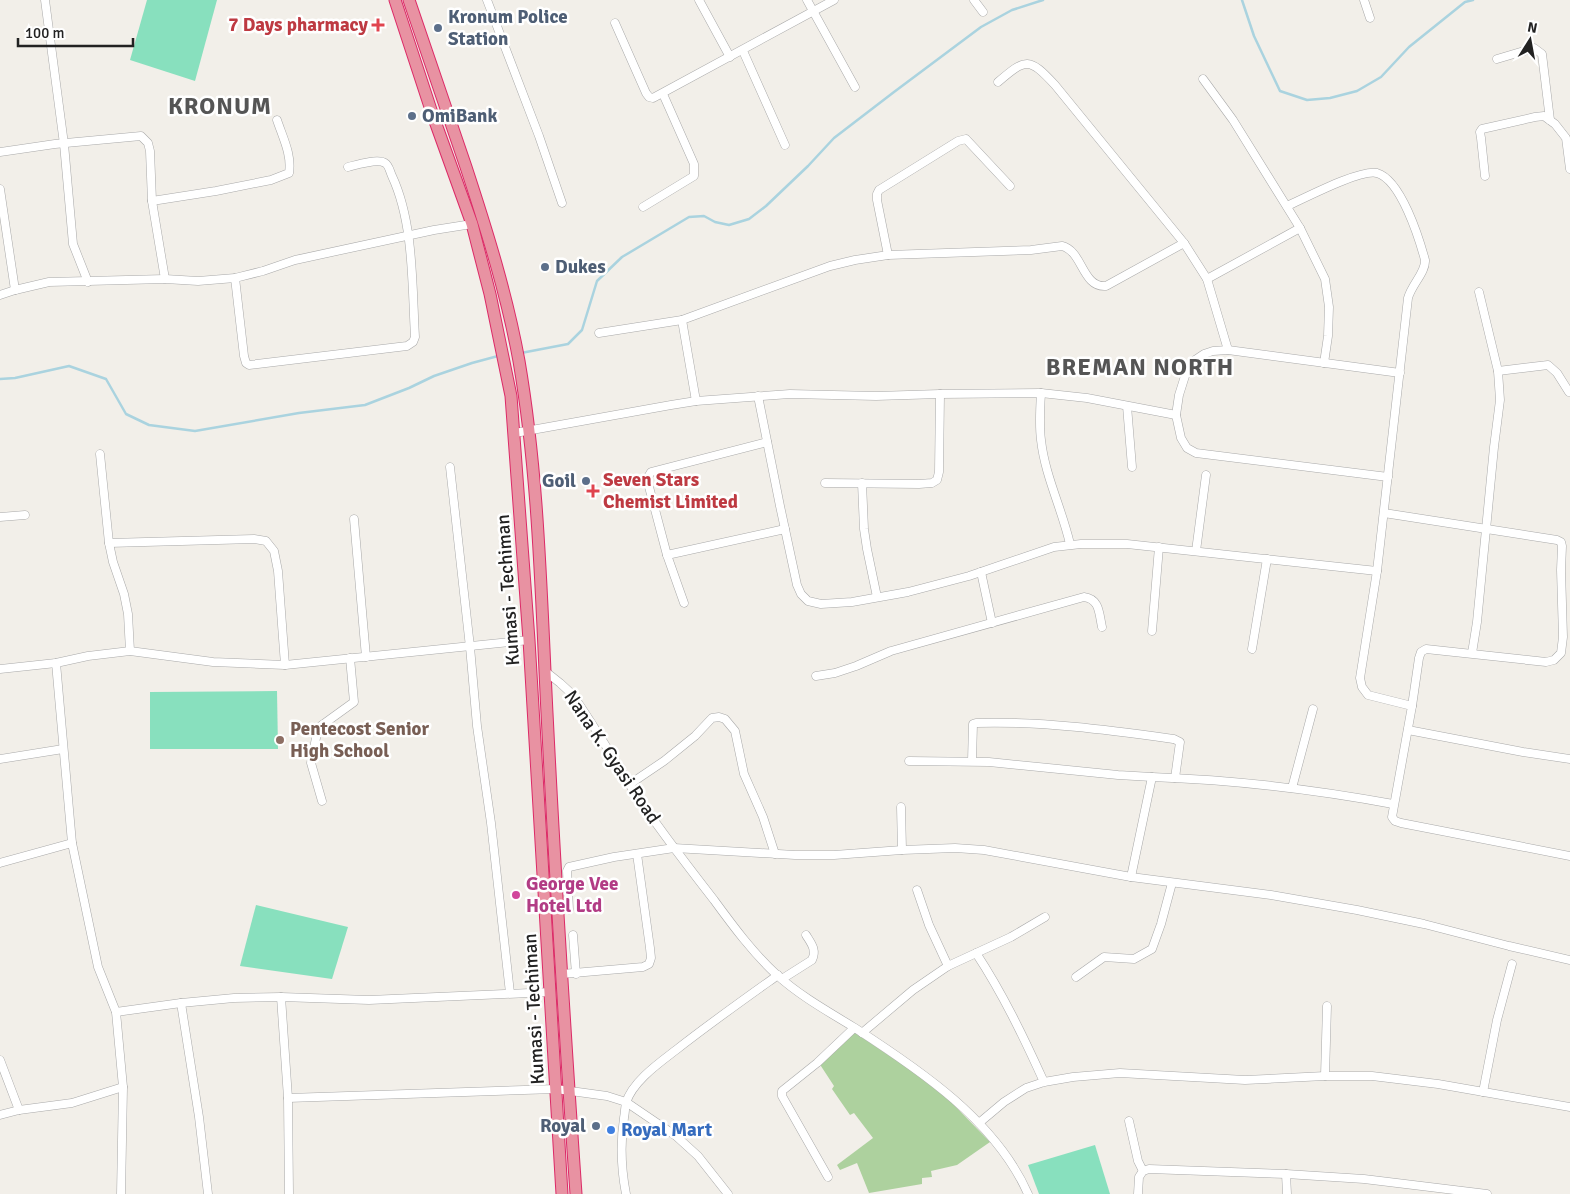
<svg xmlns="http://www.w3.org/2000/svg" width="1570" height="1194" viewBox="0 0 1570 1194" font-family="Signika,sans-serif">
<rect width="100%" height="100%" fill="#f2efe9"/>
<polygon fill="#add19e" points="854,1032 915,1073 950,1101 990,1142 957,1165 931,1171 932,1177 922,1178 922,1184 869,1193 857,1163 840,1170 837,1165 873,1138 854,1113 850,1115 832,1089 834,1086 819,1063"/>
<g fill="#88e0be">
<polygon points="147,0 217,0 195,81 130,60"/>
<polygon points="277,691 278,749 150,749 150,692"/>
<polygon points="256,905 348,927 332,979 240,966"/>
<polygon points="1095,1145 1110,1194 1039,1194 1028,1165"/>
</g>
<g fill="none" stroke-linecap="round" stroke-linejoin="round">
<g stroke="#aad3df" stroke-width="2.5">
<polyline points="1242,0 1254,36 1280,91 1307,100 1330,98 1357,91 1381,77 1409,47 1465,2 1473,0"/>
<polyline points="521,353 568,344 582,330 597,281 622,257 689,217 704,216 715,222 729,225 749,219 766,206 808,166 834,138 894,92 981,27 1012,10 1043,0"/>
<polyline points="0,379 15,378 69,366 106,379 126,414 149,425 195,431 299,413 365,405 409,388 434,376 472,363 498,356"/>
</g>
<defs>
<g id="minor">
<polyline points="45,0 64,144 73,244 88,282"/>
<polyline points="487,0 539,136 562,203"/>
<polyline points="699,0 730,57"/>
<polyline points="807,0 855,87"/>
<polyline points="974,0 983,12"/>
<polyline points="1364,0 1370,18"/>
<polyline points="615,23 646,93 649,97 653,98 834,0"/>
<polyline points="743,51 785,145"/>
<polyline points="1497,59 1534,48 1542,54 1550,120"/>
<polyline points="1203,79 1233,120 1300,228 1325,279 1329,307 1328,336 1324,363"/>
<path d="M 998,82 C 1026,58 1029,57 1055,85 L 1184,243 L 1207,279 L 1228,350"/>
<polyline points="0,152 55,144 141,136 148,143 150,151 152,201 165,279"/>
<polyline points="1485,176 1481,138 1480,132 1482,129 1535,117 1544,116 1555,124 1566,138 1570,169"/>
<polyline points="0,189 15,290"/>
<path d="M 152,201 L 216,191 L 271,180 L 289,173 C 292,155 283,138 277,120"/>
<path d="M 1287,206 C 1305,198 1360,169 1377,173 C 1401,180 1419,238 1425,260 C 1426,272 1412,284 1408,298 L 1377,571 L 1360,678 L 1362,687 L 1368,695 L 1412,706 L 1392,817 L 1395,821 L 1401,823 L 1570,856"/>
<polyline points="643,207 694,176 694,164 663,94"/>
<polyline points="888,255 877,200 877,194 879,190 958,141 966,139 1010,186"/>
<path d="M 235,278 L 244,356 L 246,363 L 249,365 L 407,346 L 413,342 L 415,337 C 412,286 414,223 392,176 C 390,172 389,165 385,163 C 378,158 356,165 348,167"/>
<polyline points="1207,279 1300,228"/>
<polyline points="0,295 15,290 49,282 165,279 198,281 235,278 263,271 295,260 434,230 472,224"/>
<polyline points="599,333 682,320"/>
<polyline points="1498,371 1548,365 1557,373 1569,392"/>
<path d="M 1041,393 C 1040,409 1039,425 1041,440 C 1045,476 1062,509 1070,544"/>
<polyline points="758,396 780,506 797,585 801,594 808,601 821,604 852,602 908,592 969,576 1054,547 1081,544 1127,544 1377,571"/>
<path d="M 696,401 L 682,320 L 830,266 L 855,260 L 888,255 L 1031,250 L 1062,246 C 1083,251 1082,288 1106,286 L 1184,243"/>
<polyline points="1127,406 1132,467"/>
<polyline points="515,433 671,405 696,401 790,394 876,396 940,394 1041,393 1087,398 1176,415"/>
<polyline points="100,454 109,543 113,562 124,594 128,614 130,651"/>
<polyline points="450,467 470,647 477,726 491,823 510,993"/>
<polyline points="1388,477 1196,453 1187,448 1181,438 1176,415 1179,395 1185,376 1195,360 1204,354 1213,351 1228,350 1400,373"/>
<polyline points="825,483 919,484 932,483 937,480 939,472 940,394"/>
<polyline points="862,483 864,529 867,549 877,597"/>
<polyline points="1384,513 1557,540 1561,542 1562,546 1561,570 1563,637 1561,653 1554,660 1546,662 1426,649 1421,652 1419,658 1412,706"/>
<polyline points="0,517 25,515"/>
<polyline points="354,519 366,657"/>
<polyline points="109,543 254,539 266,541 274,551 278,571 285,665"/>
<polyline points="1196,551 1206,475"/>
<polyline points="667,555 785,529"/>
<polyline points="981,572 992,623"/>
<polyline points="684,603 667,555 648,483 648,477 651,472 767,442"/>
<polyline points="1152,631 1159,547"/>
<polyline points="1252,649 1267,559"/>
<polyline points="1472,653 1477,622 1494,447 1500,400 1498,371 1479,292"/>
<polyline points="56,663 72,843 98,967 116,1012 123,1087 121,1194"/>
<polyline points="0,669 56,663 88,656 130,651 213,662 285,665 529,640"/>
<path d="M 545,671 L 560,683 L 572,694 C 594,725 613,758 633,790 C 658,828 686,864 714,900 C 733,926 753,953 777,975 C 800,996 829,1012 855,1028 C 920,1070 996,1121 1028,1194"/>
<path d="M 816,676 L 835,673 L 856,666 L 891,651 L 1084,597 C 1100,599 1099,614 1102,627"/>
<polyline points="1408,730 1523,752 1570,759"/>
<polyline points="0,759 63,749"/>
<polyline points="909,761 989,762 1118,775 1152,777"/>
<path d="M 972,761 L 973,724 L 976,723 C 1043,721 1108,730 1174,739 L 1180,742 L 1175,778"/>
<polyline points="630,784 664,761 695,736 712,718 719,717 725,719 735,731 744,774 763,817 775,854"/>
<polyline points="1292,788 1313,709"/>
<polyline points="322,801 311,763 318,728 354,702 350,658"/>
<polyline points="901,807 902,850"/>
<polyline points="0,863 72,843"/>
<path d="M 1131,877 L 1152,777 C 1234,780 1313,789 1393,804"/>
<polyline points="917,890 929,925 948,966"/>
<polyline points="569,910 567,871 569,867 614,857 674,848 795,855 834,855 902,850 955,848 984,850 1131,877 1271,895 1357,910 1424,924 1509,946 1570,960"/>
<polyline points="573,935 576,974"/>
<path d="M 976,953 C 1003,994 1024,1038 1044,1082"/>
<polyline points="562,974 643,967 649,964 651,958 650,948 637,854"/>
<polyline points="1076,977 1104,957 1134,959 1152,949 1161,924 1172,883"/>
<path d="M 782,979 L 812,960 C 817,950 811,943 806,935"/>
<polyline points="281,997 288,1098 289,1194"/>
<polyline points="181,1003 199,1117 208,1194"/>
<polyline points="116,1012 181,1003 234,998 281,997 369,1000 551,992"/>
<polyline points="862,1033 913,990 948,966 1011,937 1045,917"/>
<polyline points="0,1060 19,1110"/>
<polyline points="1325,1076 1327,1006"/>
<polyline points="1483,1092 1497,1020 1512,964"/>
<polyline points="288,1098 556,1089 607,1096 626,1102 676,1136 698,1156 728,1194"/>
<polyline points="0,1115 19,1110 72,1103 123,1087"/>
<polyline points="1129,1121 1138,1161 1143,1171"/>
<polyline points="979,1123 1004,1102 1026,1088 1044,1082 1073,1077 1120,1073 1245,1080 1325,1076 1372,1076 1438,1084 1570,1107"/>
<polyline points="1286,1174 1287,1194"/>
<polyline points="828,1177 782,1096 782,1091 817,1063 854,1028"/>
<path d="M 626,1194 C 621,1168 620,1144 624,1118 C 625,1113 625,1107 626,1103 C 632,1082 659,1063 676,1050 C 709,1024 743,1000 778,975"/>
<polyline points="1138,1194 1139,1177 1143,1171 1149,1169 1286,1174 1364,1179 1487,1194"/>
</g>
<g id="highway">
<polyline points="395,0 432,113 472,224 490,294 511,396 529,640 562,1194"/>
<path d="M 409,0 C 428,56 447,111 466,167 C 487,231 507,295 519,361 C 539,478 541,596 547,713 C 555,874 565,1034 576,1194"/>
</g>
</defs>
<use href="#minor" stroke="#a9a9a9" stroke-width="9"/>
<use href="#highway" stroke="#dc2a67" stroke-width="13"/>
<use href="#minor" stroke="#fff" stroke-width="8"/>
<use href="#highway" stroke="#e892a2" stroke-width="11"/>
</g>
<g fill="#e0444e" stroke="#fff" stroke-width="2">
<path d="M375.5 17.5h5v5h5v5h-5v5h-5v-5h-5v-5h5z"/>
<path d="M590.5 483.5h5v5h5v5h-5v5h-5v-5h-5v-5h5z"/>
</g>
<g fill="#5c6f8a" stroke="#fff" stroke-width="2">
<circle cx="438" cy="28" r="5"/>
<circle cx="412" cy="116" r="5"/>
<circle cx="545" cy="267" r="5"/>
<circle cx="586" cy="481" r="5"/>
<circle cx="596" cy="1126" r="5"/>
</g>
<circle fill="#8d6e63" stroke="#fff" stroke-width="2" cx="280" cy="740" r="5"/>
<circle fill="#d1479c" stroke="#fff" stroke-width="2" cx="516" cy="895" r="5"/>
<circle fill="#3f7fe0" stroke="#fff" stroke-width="2" cx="611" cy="1130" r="5"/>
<g text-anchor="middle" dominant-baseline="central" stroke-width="5" stroke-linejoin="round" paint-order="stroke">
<g font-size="19" font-weight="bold" fill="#4e5e75" stroke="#fff" text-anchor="start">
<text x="448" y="17">Kronum Police<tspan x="448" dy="22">Station</tspan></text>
<text x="422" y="116">OmiBank</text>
<text x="555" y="267">Dukes</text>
<text x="576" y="481" text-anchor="end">Goil</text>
<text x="586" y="1126" text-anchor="end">Royal</text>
</g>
<g font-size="19" font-weight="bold" fill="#be3a42" stroke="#fff" text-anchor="end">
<text x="368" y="25">7 Days pharmacy</text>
<text x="603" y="480" text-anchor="start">Seven Stars<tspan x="603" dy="22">Chemist Limited</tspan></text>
</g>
<g font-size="19" fill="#222" stroke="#fff">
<text transform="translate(508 590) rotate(-94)">Kumasi - Techiman</text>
<text transform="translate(612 757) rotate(56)">Nana K. Gyasi Road</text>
<text transform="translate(534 1009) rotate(-93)">Kumasi - Techiman</text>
</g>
<g font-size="19" font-weight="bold" fill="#785e54" stroke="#fff" text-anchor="start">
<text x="290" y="729">Pentecost Senior<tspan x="290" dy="22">High School</tspan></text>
</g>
<g font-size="19" font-weight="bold" fill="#b23c85" stroke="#fff" text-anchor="start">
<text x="526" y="884">George Vee<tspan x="526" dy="22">Hotel Ltd</tspan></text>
</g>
<g font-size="19" font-weight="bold" fill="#366cbe" stroke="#fff" text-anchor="start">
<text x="621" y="1130">Royal Mart</text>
</g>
<g font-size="24" font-weight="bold" letter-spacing="1" fill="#555" stroke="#fff">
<text x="220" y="106">KRONUM</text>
<text x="1140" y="367">BREMAN NORTH</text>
</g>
</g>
<g transform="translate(1530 40) rotate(11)" stroke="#ffffff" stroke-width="4" paint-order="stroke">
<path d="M0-4L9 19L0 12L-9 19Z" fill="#222222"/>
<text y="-8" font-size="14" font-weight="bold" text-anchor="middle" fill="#222222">N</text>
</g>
<path d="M18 38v8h115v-8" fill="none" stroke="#222222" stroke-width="2.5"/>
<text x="25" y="38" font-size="15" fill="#222222" stroke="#ffffff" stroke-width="4" paint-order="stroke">100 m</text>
</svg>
